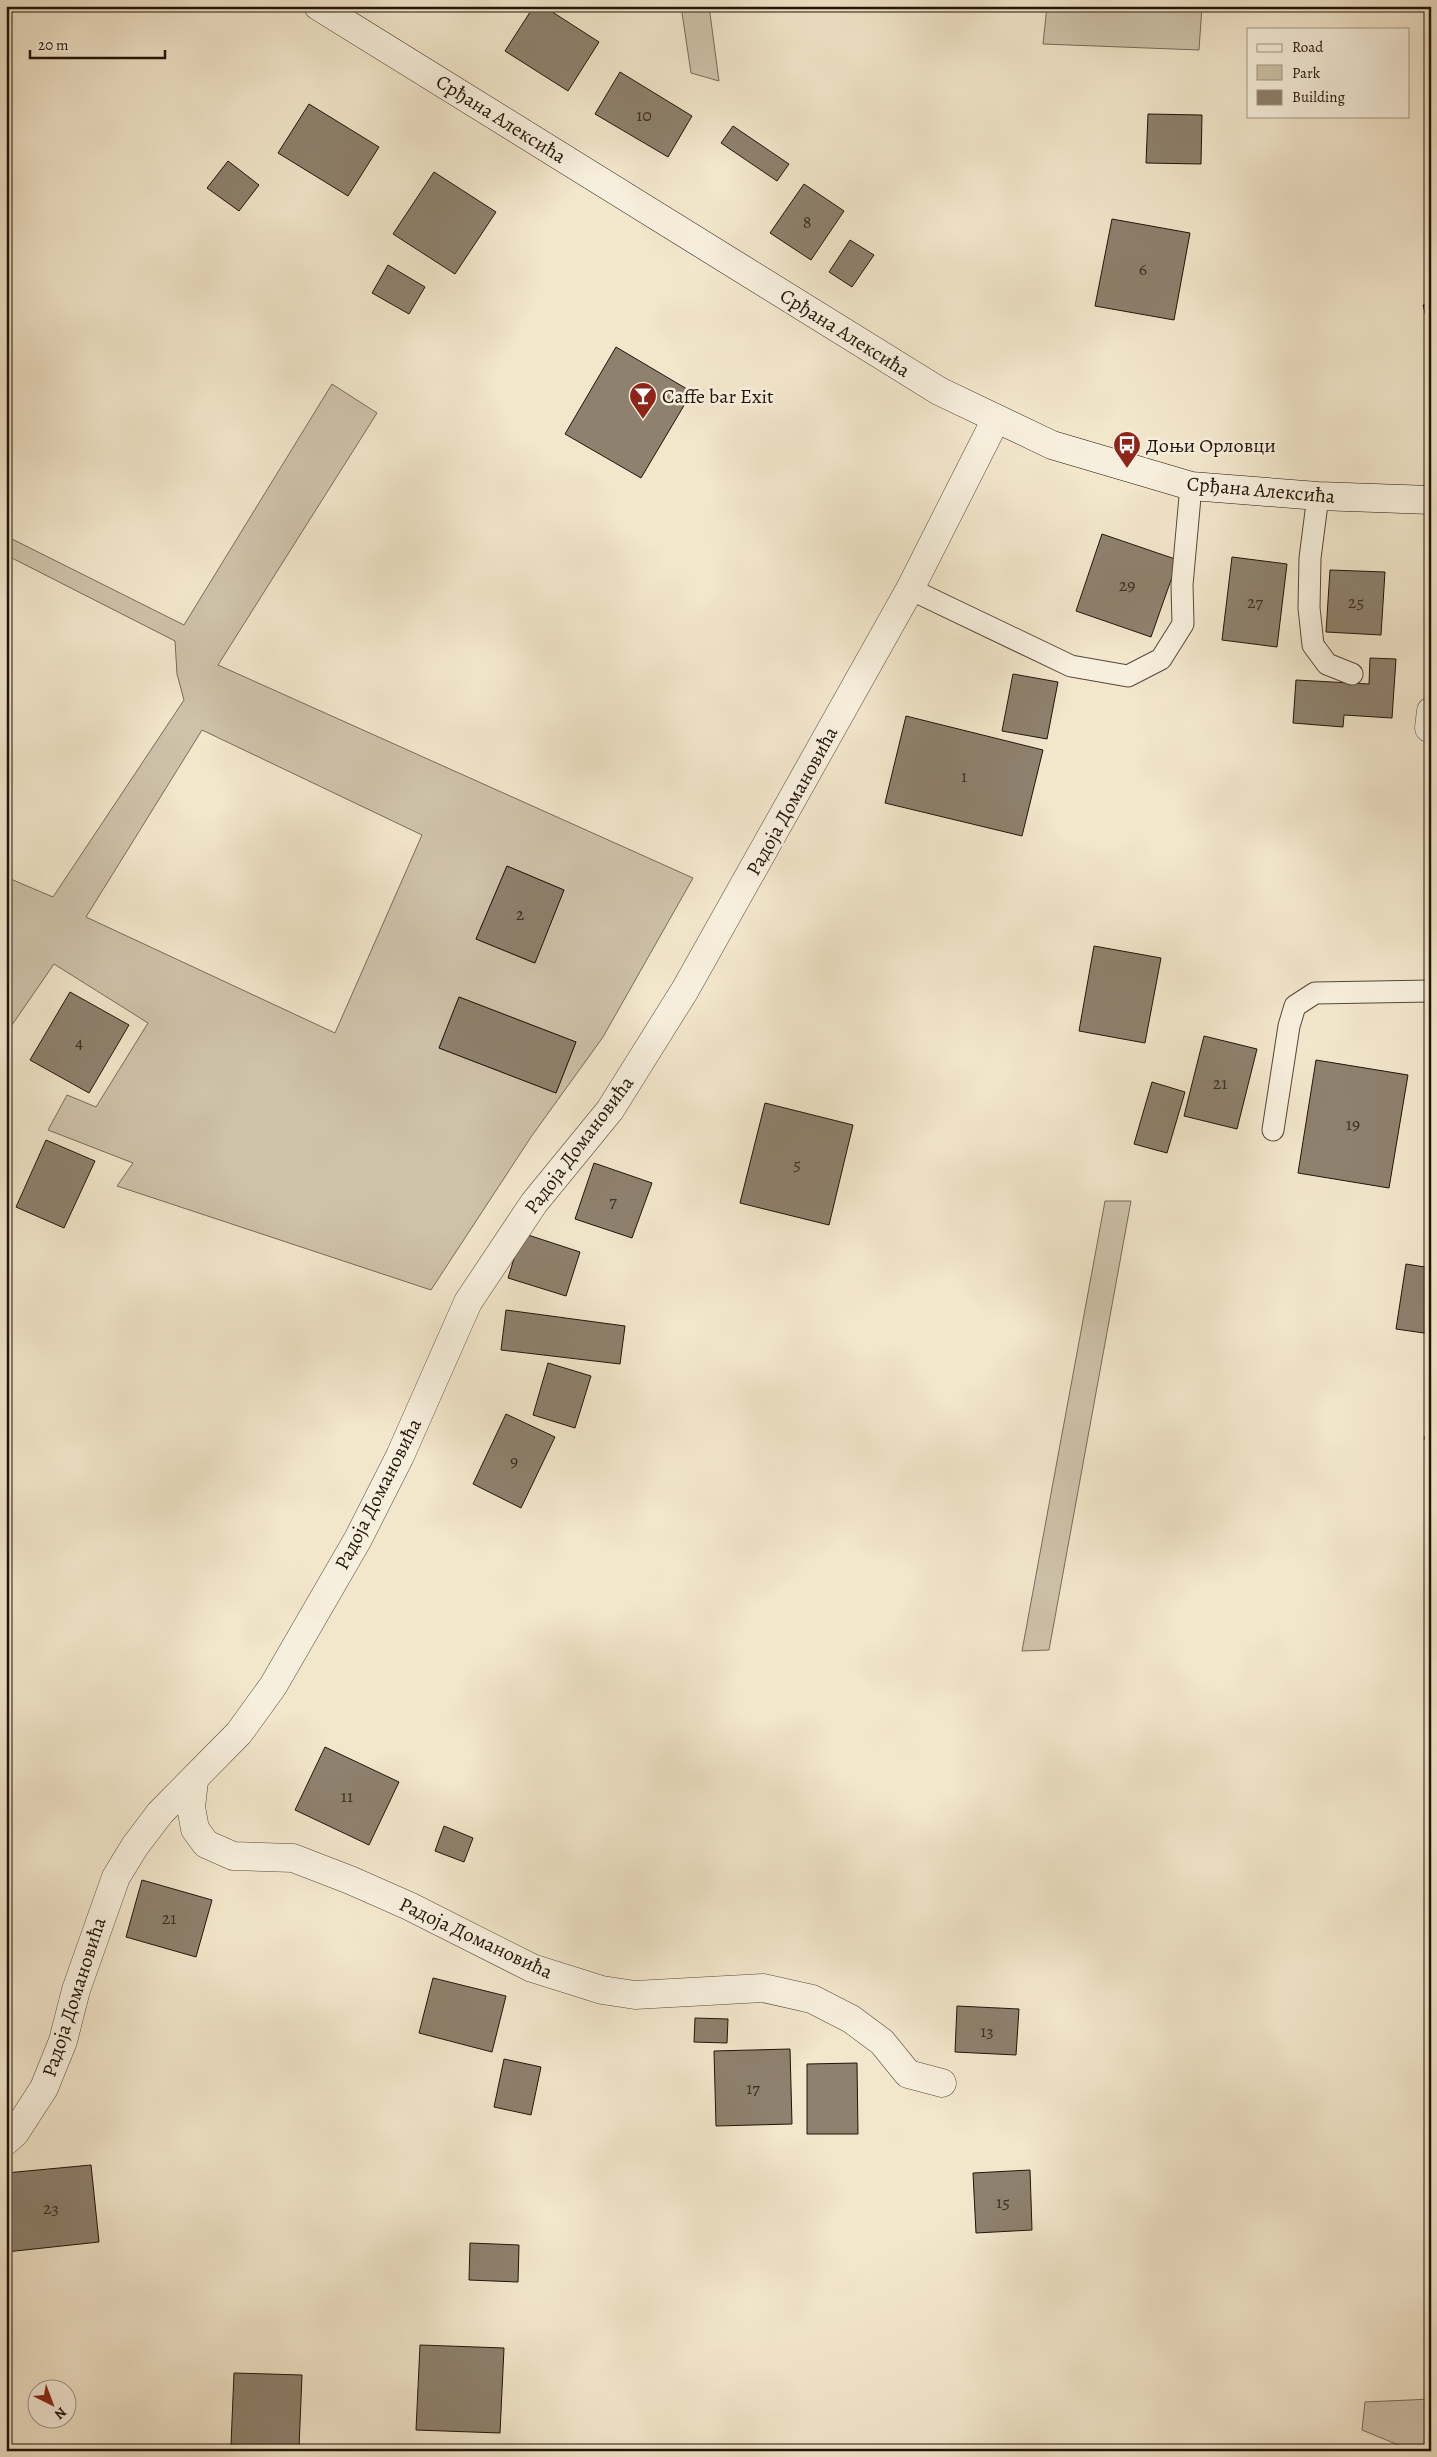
<svg xmlns="http://www.w3.org/2000/svg" width="1437" height="2457" viewBox="0 0 1437 2457" font-family="Alegreya,serif">
<rect width="100%" height="100%" fill="#f2e6cb"/>
<filter id="stains"><feTurbulence type="fractalNoise" baseFrequency=".004" numOctaves="4"/><feColorMatrix values="0 0 0 0 .2 0 0 0 0 .09 0 0 0 0 .02 0 0 0 .5 -.17"/></filter>
<radialGradient id="worn" r=".72"><stop offset=".6" stop-color="#630" stop-opacity="0"/><stop offset="1" stop-color="#630" stop-opacity=".3"/></radialGradient>
<g fill="#cec2aa" stroke="#786b5a" fill-rule="evenodd">
<polygon points="681,6 709,6 719,81 691,73"/>
<polygon points="1047,6 1202,6 1199,50 1043,44"/>
<path d="M 332,384 L 377,413 L 218,665 L 693,878 L 603,1037 L 531,1137 L 431,1290 L 117,1186 L 133,1163 L 48,1130 L 67,1095 L 96,1107 L 148,1023 L 54,964 L 12,1025 L 6,1023 L 6,877 L 53,897 L 184,700 L 177,674 L 175,641 L 6,555 L 6,536 L 184,625 ZM 202,730 L 422,835 L 335,1033 L 86,917 ZM 507,866 L 564,890 L 534,963 L 476,939 ZM 459,997 L 576,1042 L 556,1093 L 439,1048 Z"/>
<polygon points="1105,1201 1131,1201 1049,1650 1022,1651"/>
<polygon points="1431,2399 1431,2451 1413,2451 1362,2430 1365,2402"/>
</g>
<g fill="#8e816e" stroke="#211409">
<polygon points="534,6 543,6 599,42 568,91 505,51"/>
<polygon points="620,72 692,116 668,157 595,114"/>
<polygon points="309,104 379,147 348,196 278,153"/>
<polygon points="1148,114 1202,115 1201,164 1146,163"/>
<polygon points="733,126 789,164 777,181 721,143"/>
<polygon points="228,161 259,185 239,211 207,188"/>
<polygon points="434,172 496,212 455,274 393,234"/>
<polygon points="804,184 844,211 811,260 770,233"/>
<polygon points="1112,219 1190,233 1174,320 1095,306"/>
<polygon points="850,240 874,255 852,287 829,272"/>
<polygon points="388,265 425,287 409,314 372,293"/>
<polygon points="1431,303 1431,337 1423,305"/>
<polygon points="616,347 692,392 641,478 565,434"/>
<polygon points="1102,534 1178,560 1151,637 1076,611"/>
<polygon points="1232,557 1287,564 1277,647 1222,640"/>
<polygon points="1330,570 1385,572 1381,635 1326,632"/>
<polygon points="1370,658 1396,659 1392,718 1344,715 1343,727 1293,723 1296,680 1369,684"/>
<polygon points="1013,674 1058,682 1047,739 1002,731"/>
<polygon points="906,716 1043,750 1022,836 885,803"/>
<polygon points="507,866 564,890 535,963 476,939"/>
<polygon points="1094,946 1161,958 1145,1043 1079,1031"/>
<polygon points="70,992 129,1025 89,1093 30,1060"/>
<polygon points="459,997 576,1042 556,1093 439,1048"/>
<polygon points="1204,1036 1257,1049 1237,1129 1184,1116"/>
<polygon points="1316,1060 1408,1075 1389,1188 1298,1173"/>
<polygon points="1152,1082 1185,1092 1167,1153 1134,1144"/>
<polygon points="765,1103 853,1125 829,1225 740,1203"/>
<polygon points="46,1140 95,1161 64,1228 16,1207"/>
<polygon points="594,1163 652,1183 632,1238 575,1219"/>
<polygon points="522,1233 580,1252 566,1296 508,1278"/>
<polygon points="1406,1264 1431,1268 1431,1334 1396,1329"/>
<polygon points="506,1310 625,1326 620,1364 501,1350"/>
<polygon points="548,1363 591,1376 575,1428 533,1415"/>
<polygon points="506,1414 555,1437 521,1508 473,1484"/>
<polygon points="1431,1420 1431,1441 1424,1439"/>
<polygon points="325,1747 399,1782 369,1845 295,1810"/>
<polygon points="444,1826 473,1838 464,1862 435,1851"/>
<polygon points="142,1880 212,1900 196,1957 126,1937"/>
<polygon points="433,1978 506,1996 492,2052 419,2033"/>
<polygon points="957,2006 1019,2009 1016,2055 955,2052"/>
<polygon points="695,2018 728,2019 727,2043 694,2042"/>
<polygon points="790,2049 792,2124 716,2126 714,2051"/>
<polygon points="504,2059 541,2067 531,2115 494,2107"/>
<polygon points="857,2063 858,2134 807,2134 807,2064"/>
<polygon points="91,2165 99,2242 6,2252 6,2173"/>
<polygon points="1030,2170 1032,2230 976,2233 973,2173"/>
<polygon points="470,2243 519,2245 518,2282 469,2280"/>
<polygon points="420,2345 504,2348 500,2433 416,2430"/>
<polygon points="234,2373 302,2375 299,2448 231,2445"/>
</g>
<g fill="none" stroke-linecap="round" stroke-linejoin="round">
<defs>
<g id="lane">
<polyline points="1318,496 1310,558 1309,608 1313,645 1327,664 1352,674"/>
<polyline points="910,589 1071,666 1128,676 1161,659 1183,624 1182,585 1191,486"/>
<polyline points="1273,1130 1289,1026 1295,1006 1315,993 1431,991"/>
</g>
<g id="street">
<polyline points="1429,728 1431,711"/>
<polyline points="194,1781 191,1807 195,1829 206,1844 233,1856 293,1858 350,1880 409,1906 532,1968 602,1990 635,1995 763,1988 812,1999 851,2019 882,2042 908,2074 942,2083"/>
<polyline points="6,2141 15,2133 44,2088 63,2041 76,1990 116,1877 135,1846 160,1813 239,1733 273,1686 358,1539 400,1456 468,1302 534,1203 610,1110 685,990 910,589 996,419"/>
</g>
<polyline id="secondary" points="318,6 939,391 1052,445 1191,486 1318,496 1431,500"/>
</defs>
<use href="#lane" stroke="#55483a" stroke-width="23"/>
<use href="#street" stroke="#55483a" stroke-width="29"/>
<use href="#secondary" stroke="#211409" stroke-width="29"/>
<use href="#lane" stroke="#f7efdd" stroke-width="21"/>
<use href="#street" stroke="#f7efdd" stroke-width="28"/>
<use href="#secondary" stroke="#f7efdd" stroke-width="28"/>
</g>
<defs>
<symbol id="bar-pin" viewBox="-11 -11 22 30"><path d="M0 17L-7.5 6A9.5 9.5 0 1 1 7.5 6Z" fill="#8f2418" stroke="#f7efdd"/><path d="M-6-5H6L.8 .8V4.5H3.5V6h-7V4.5H-.8V.8Z" fill="#fff"/></symbol>
<symbol id="bus-pin" viewBox="-11 -11 22 30"><path d="M0 17L-7.5 6A9.5 9.5 0 1 1 7.5 6Z" fill="#8f2418" stroke="#f7efdd"/><path d="M-5-6H5V4H4V6H2V4H-2V6H-4V4H-5ZM-3.5-4V0h7V-4ZM-3.5 1.2v1.5H-2V1.2ZM2 1.2v1.5H3.5V1.2Z" fill="#fff"/></symbol>
</defs>
<g fill-rule="evenodd">
<use href="#bar-pin" x="627" y="380" width="32" height="43"/>
<use href="#bus-pin" x="1111" y="429" width="32" height="43"/>
</g>
<g text-anchor="middle" dominant-baseline="central" stroke-width="5" stroke-linejoin="round" paint-order="stroke">
<g font-size="18" fill="#3c2f22">
<text x="644" y="115">10</text>
<text x="807" y="222">8</text>
<text x="1143" y="269">6</text>
<text x="1127" y="585">29</text>
<text x="1255" y="602">27</text>
<text x="1356" y="602">25</text>
<text x="964" y="776">1</text>
<text x="520" y="914">2</text>
<text x="79" y="1042">4</text>
<text x="1220" y="1083">21</text>
<text x="1353" y="1124">19</text>
<text x="797" y="1164">5</text>
<text x="613" y="1201">7</text>
<text x="514" y="1461">9</text>
<text x="347" y="1796">11</text>
<text x="169" y="1918">21</text>
<text x="987" y="2031">13</text>
<text x="753" y="2088">17</text>
<text x="1003" y="2202">15</text>
<text x="51" y="2208">23</text>
</g>
<g font-size="20" fill="#211409" stroke="#f7efdd">
<text transform="translate(501 119) rotate(32)">Срђана Алексића</text>
<text transform="translate(845 333) rotate(32)">Срђана Алексића</text>
<text transform="translate(1261 490) rotate(5)">Срђана Алексића</text>
<text transform="translate(792 801) rotate(-61)">Радоја Домановића</text>
<text transform="translate(579 1145) rotate(-53)">Радоја Домановића</text>
<text transform="translate(378 1494) rotate(-63)">Радоја Домановића</text>
<text transform="translate(476 1938) rotate(25)">Радоја Домановића</text>
<text transform="translate(74 1997) rotate(-72)">Радоја Домановића</text>
</g>
<g font-size="20" fill="#211409" stroke="#f7efdd" text-anchor="start">
<text x="662" y="396">Caffe bar Exit</text>
<text x="1146" y="445">Доњи Орловци</text>
</g>
</g>
<rect width="1437" height="2457" fill="none" stroke="#f2e6cb" stroke-width="25"/>
<rect x="8" y="8" width="1422" height="2442" fill="none" stroke="#211409" stroke-width="2.5"/>
<rect x="12" y="12" width="1412" height="2432" fill="none" stroke="#211409"/>
<rect x="1247" y="28" width="162" height="90" fill="#f7efdd" stroke="#a19788"/>
<rect x="1257" y="44" width="25" height="8" fill="#f7efdd" stroke="#a19788"/>
<text x="1292" y="52" font-size="15" fill="#211409">Road</text>
<rect x="1257" y="65" width="25" height="15" fill="#cec2aa" stroke="#a19788"/>
<text x="1292" y="78" font-size="15" fill="#211409">Park</text>
<rect x="1257" y="90" width="25" height="15" fill="#8e816e" stroke="#a19788"/>
<text x="1292" y="102" font-size="15" fill="#211409">Building</text>
<g transform="translate(52 2404) rotate(138)"><circle r="24" fill="#f7efdd" stroke="#a19788"/>
<path d="M0-4L9 19L0 12L-9 19Z" fill="#8f2418"/>
<text y="-8" font-size="14" font-weight="bold" text-anchor="middle" fill="#211409">N</text>
</g>
<path d="M30 50v8h135v-8" fill="none" stroke="#211409" stroke-width="2.5"/>
<text x="38" y="50" font-size="15" fill="#211409" stroke="#f7efdd" stroke-width="4" paint-order="stroke">20 m</text>
<rect width="100%" height="100%" filter="url(#stains)"/>
<rect width="100%" height="100%" fill="url(#worn)"/>
</svg>
